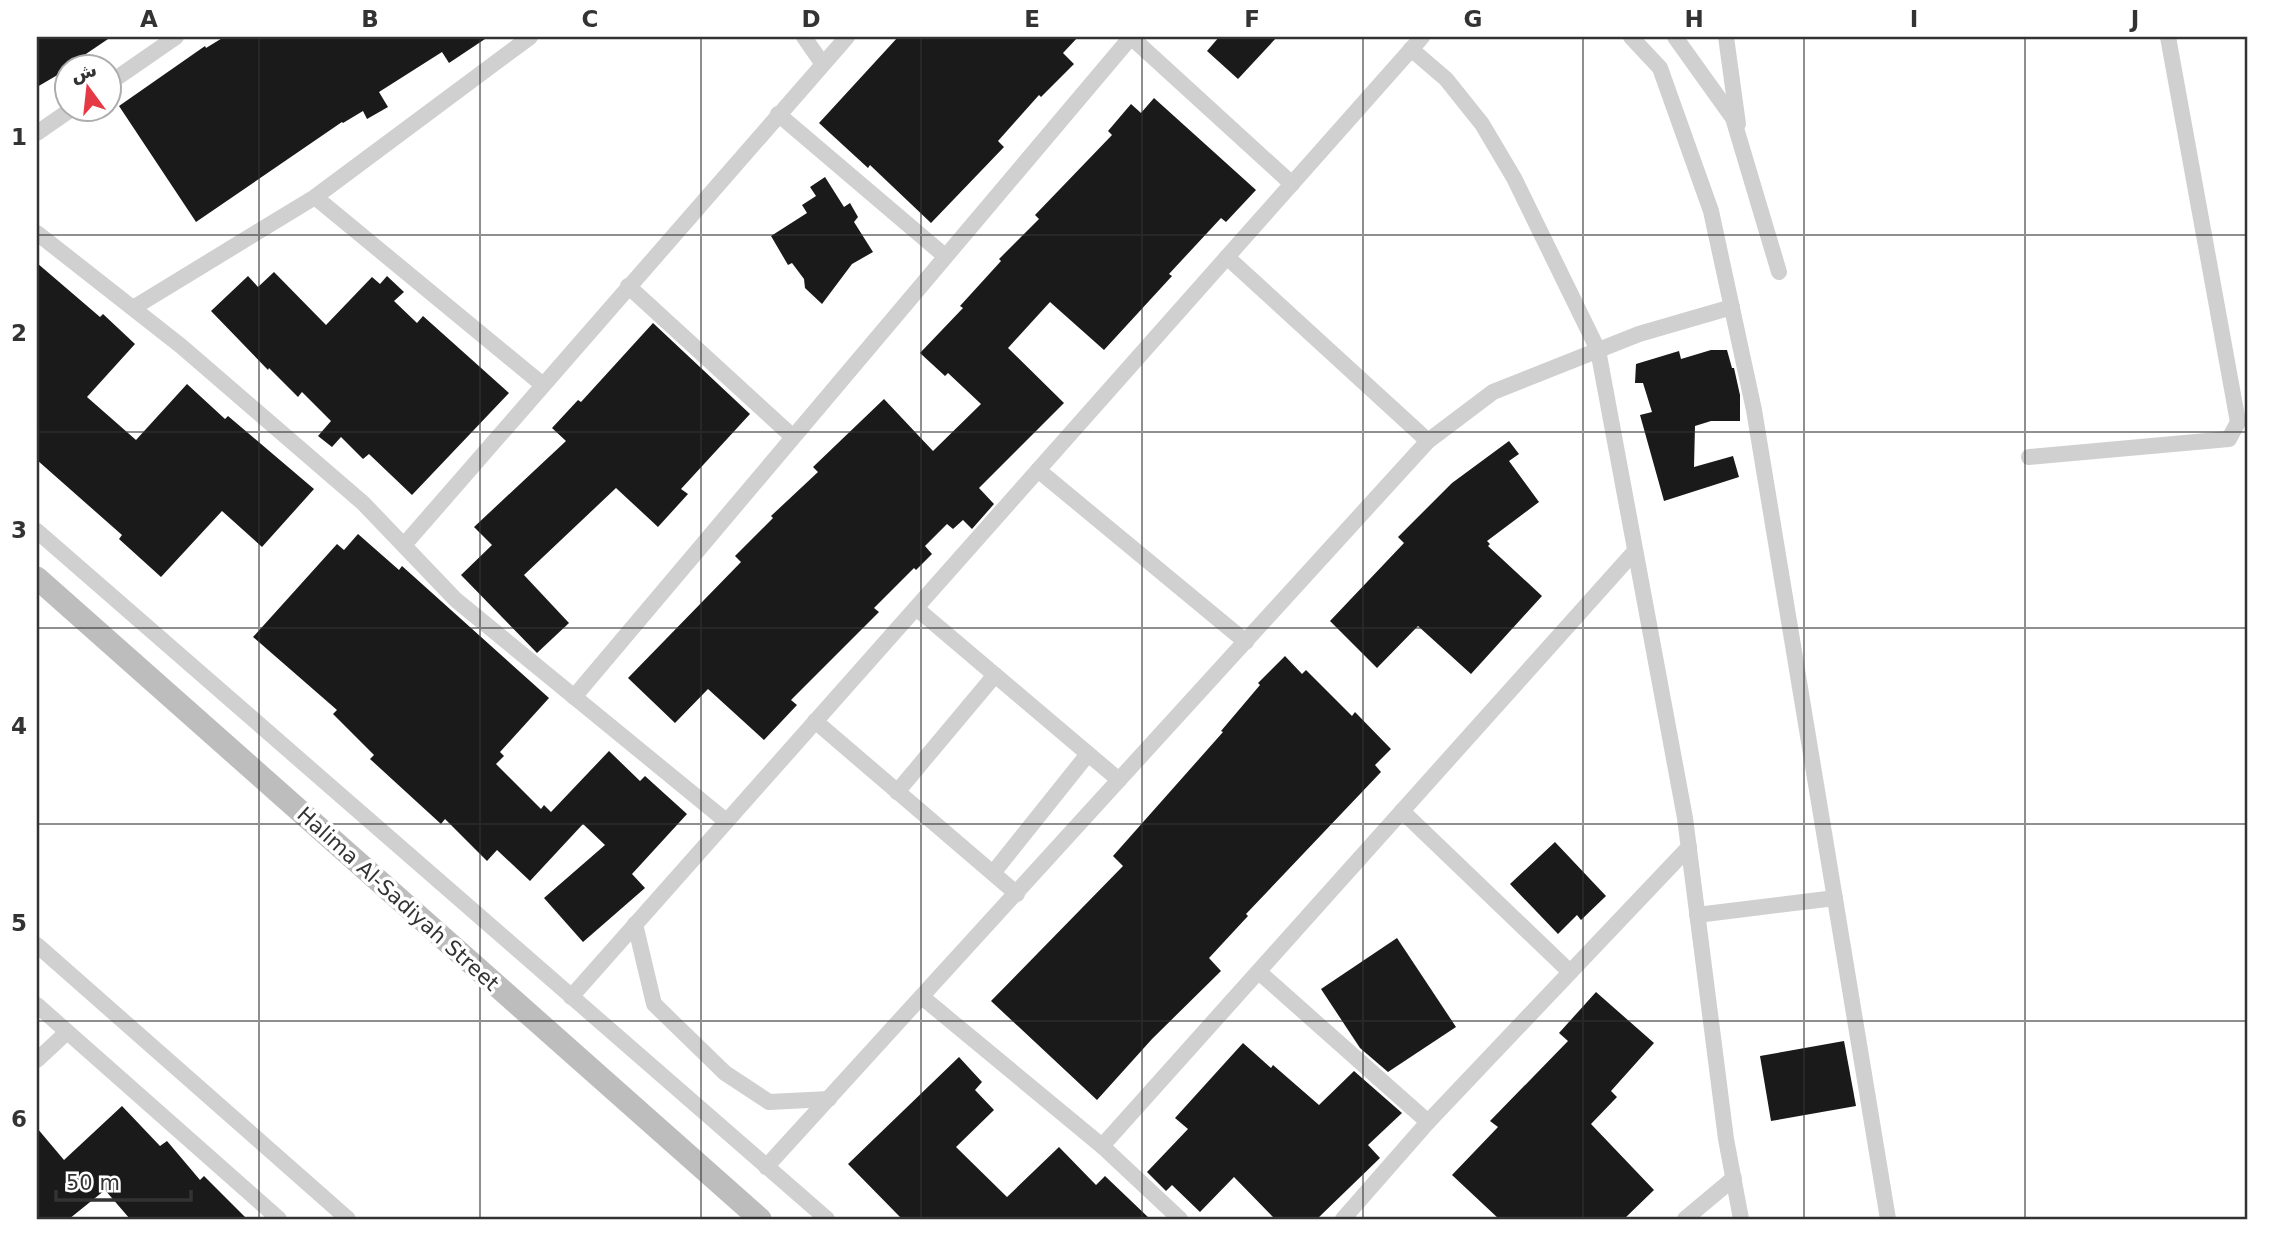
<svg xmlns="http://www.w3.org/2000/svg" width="2284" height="1256" viewBox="0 0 2284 1256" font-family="'DejaVu Sans','Noto Naskh Arabic',sans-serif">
<rect width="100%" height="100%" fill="#fff"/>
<g fill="#1a1a1a">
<polygon points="37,37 111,37 80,58 82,61 73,66 66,66 66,70 37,87"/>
<polygon points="224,37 488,37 449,63 442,52 379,92 388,107 367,119 363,111 343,123 342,122 196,222 119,106 205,46 206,48"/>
<polygon points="898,37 1078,37 1063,53 1074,64 1041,97 1039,95 998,141 1004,147 931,223 870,165 868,168 819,123"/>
<polygon points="1219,37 1277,37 1238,79 1207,51"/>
<polygon points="1154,98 1256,190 1226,222 1221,218 1169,274 1172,276 1104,350 1050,302 1008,348 1064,403 979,488 994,504 972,529 963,520 953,529 947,524 925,546 932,554 916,570 914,568 874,608 879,612 791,700 797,705 764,740 708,689 675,723 628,678 741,562 735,556 773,518 771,516 818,472 813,467 884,399 933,451 981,404 948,373 945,376 920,353 963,308 960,306 1001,261 999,259 1039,219 1035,215 1112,135 1108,131 1131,104 1141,113"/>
<polygon points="825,177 844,207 850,203 858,217 854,222 873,252 852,264 822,304 805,288 804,279 792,263 788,265 771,236 807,213 802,205 816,196 810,187"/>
<polygon points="37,263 100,317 103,314 135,344 87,397 136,440 187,384 225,419 228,416 314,489 262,547 222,511 161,577 119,539 122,535 37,460"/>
<polygon points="274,272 326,325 372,277 380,284 387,276 404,292 394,301 417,323 423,316 509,393 412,495 369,454 363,459 341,437 332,447 318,436 331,421 302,392 298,397 269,368 268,370 211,311 248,276 258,287"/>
<polygon points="653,323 750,414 681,489 688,494 658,527 616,488 524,575 569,623 537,653 461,575 492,545 474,527 566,441 552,428 578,400 581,402"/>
<polygon points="1711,350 1727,350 1732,368 1734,368 1740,395 1740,421 1711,421 1695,426 1694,467 1733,456 1739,477 1664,501 1640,415 1652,412 1643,383 1635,383 1636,364 1679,351 1681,359"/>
<polygon points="1509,441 1519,454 1509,461 1539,502 1487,541 1490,544 1488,546 1542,596 1471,674 1418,626 1377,668 1330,621 1404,543 1398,537 1452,483"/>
<polygon points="358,534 399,570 402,566 549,698 500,752 504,756 496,764 541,809 544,805 551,812 609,751 640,781 645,776 687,814 632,874 645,888 583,942 544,898 605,845 583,824 530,881 497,850 487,861 445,819 441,824 370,759 374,755 333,714 337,710 253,637 337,544 344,550"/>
<polygon points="1285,656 1302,674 1306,670 1352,716 1355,712 1391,749 1375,765 1381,772 1246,914 1248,916 1209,958 1221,971 1152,1039 1097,1100 991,1001 1123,866 1113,856 1223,732 1221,731 1260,685 1258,683"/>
<polygon points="1555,842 1606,896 1581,920 1577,915 1558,934 1510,884"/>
<polygon points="1397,938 1456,1027 1388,1072 1360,1048 1321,989"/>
<polygon points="1596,992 1654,1043 1611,1091 1617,1097 1591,1124 1654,1190 1624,1219 1499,1219 1452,1175 1498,1127 1490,1121 1568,1041 1559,1033"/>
<polygon points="1844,1041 1856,1106 1771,1121 1760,1056"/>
<polygon points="1243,1043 1271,1068 1273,1065 1319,1105 1354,1071 1402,1113 1368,1145 1380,1158 1317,1219 1275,1219 1234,1177 1200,1212 1172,1185 1166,1191 1147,1172 1188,1129 1175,1118"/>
<polygon points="959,1057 982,1082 975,1090 994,1110 956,1147 1007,1197 1059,1147 1096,1185 1105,1176 1150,1219 902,1219 848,1164"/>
<polygon points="122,1106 160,1146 167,1141 200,1180 204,1176 247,1219 130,1219 105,1190 69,1219 37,1219 37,1128 64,1160"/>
</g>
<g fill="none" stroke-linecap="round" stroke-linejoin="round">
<g stroke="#d0d0d0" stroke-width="16">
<polyline points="804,37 822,63"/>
<polyline points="1131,37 1292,184"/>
<polyline points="1631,37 1660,68 1711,211 1754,410 1888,1219"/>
<polyline points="1675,37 1733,118 1779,272"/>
<polyline points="1726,37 1738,124"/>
<polyline points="1411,49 1446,79 1482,124 1514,178 1598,350 1685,818 1726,1139 1741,1219"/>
<polyline points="108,84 176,37"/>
<polyline points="778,114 945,256"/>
<polyline points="37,133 73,108"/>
<polyline points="315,197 543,385"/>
<polyline points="37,233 181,346 363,503 456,600 726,821"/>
<polyline points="1227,257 1428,441"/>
<polyline points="628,286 793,437"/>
<polyline points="133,308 315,197 530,37"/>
<polyline points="2029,457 2229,439 2238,422 2168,37"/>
<polyline points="1038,470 1246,642"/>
<polyline points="37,531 827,1219"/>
<polyline points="404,545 847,37"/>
<polyline points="916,608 1119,780"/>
<polyline points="574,697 1131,37"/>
<polyline points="815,721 1017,894"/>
<polyline points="897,792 995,675"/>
<polyline points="1402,811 1570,972"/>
<polyline points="993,873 1088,754"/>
<polyline points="1697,915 1835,898"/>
<polyline points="635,924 654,1004 725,1073 769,1102 829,1099"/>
<polyline points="37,945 348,1219"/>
<polyline points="1259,972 1428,1122"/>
<polyline points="571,997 1422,37"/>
<polyline points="922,997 1102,1146 1180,1219"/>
<polyline points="37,1005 279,1219"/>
<polyline points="37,1060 66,1033"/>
<polyline points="1102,1146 1635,551"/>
<polyline points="766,1167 1428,441 1493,392 1639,334 1732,307"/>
<polyline points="1343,1219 1428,1122 1689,847"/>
<polyline points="1685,1219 1734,1178"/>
</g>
<polyline stroke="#bdbdbd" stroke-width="23" points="37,578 760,1219"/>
</g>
<path fill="none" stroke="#333" stroke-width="2" stroke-opacity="0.55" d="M 259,37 L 259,1219M 480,37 L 480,1219M 701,37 L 701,1219M 921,37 L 921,1219M 1142,37 L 1142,1219M 1363,37 L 1363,1219M 1583,37 L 1583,1219M 1804,37 L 1804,1219M 2025,37 L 2025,1219M 37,235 L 2247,235M 37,432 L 2247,432M 37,628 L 2247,628M 37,824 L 2247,824M 37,1021 L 2247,1021"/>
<g text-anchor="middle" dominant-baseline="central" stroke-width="7" stroke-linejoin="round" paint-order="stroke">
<g font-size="21" fill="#333" stroke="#fff">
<text transform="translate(398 899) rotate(42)">Halima Al-Sadiyah Street</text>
</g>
</g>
<rect width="2284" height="1256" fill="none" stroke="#ffffff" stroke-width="77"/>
<g transform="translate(88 88) rotate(345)"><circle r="33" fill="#ffffff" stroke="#adadad" stroke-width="2"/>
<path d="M0-5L12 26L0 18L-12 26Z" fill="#e63946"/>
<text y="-10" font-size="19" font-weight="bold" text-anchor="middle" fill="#333333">ش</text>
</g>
<path d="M56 1190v10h135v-10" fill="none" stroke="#333333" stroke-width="3.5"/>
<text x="66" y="1190" font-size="21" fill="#333333" stroke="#ffffff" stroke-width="5" paint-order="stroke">50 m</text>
<rect x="38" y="38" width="2208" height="1180" fill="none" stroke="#333" stroke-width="2.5"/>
<g font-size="23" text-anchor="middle" font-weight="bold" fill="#333">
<text x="149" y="27">A</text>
<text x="370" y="27">B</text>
<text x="590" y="27">C</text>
<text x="811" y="27">D</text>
<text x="1032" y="27">E</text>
<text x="1252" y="27">F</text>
<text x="1473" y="27">G</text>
<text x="1694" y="27">H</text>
<text x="1914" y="27">I</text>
<text x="2135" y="27">J</text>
<text x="19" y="145">1</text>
<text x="19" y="341">2</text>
<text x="19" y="538">3</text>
<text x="19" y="734">4</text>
<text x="19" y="931">5</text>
<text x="19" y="1127">6</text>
</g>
</svg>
